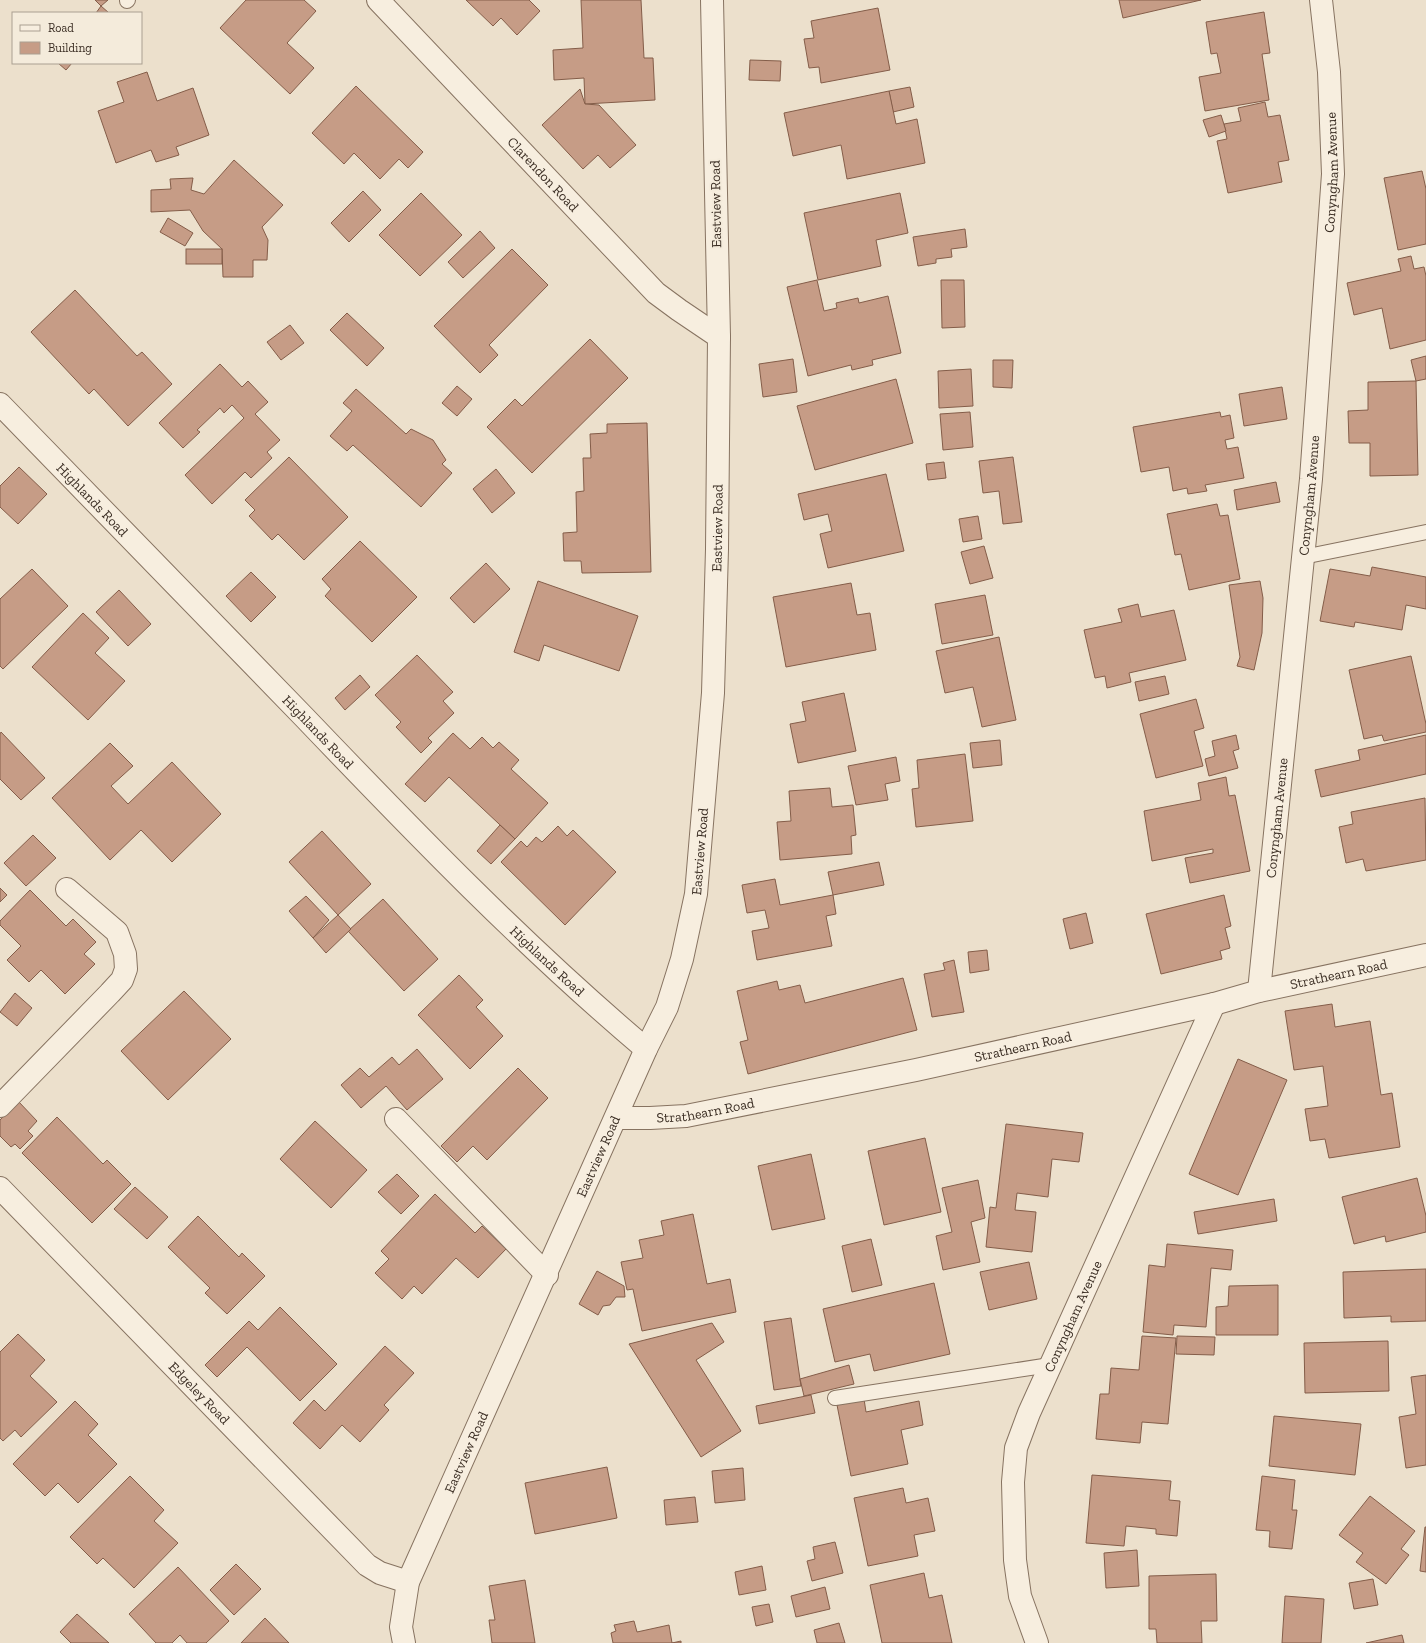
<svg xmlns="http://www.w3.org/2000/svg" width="1426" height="1643" viewBox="0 0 1426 1643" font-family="'Zilla Slab',serif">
<rect width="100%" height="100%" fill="#ece0cc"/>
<g fill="#c69c86" stroke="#845d49">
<polygon points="95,0 108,0 101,6"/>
<polygon points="246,0 304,0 316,11 287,43 314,68 290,94 220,28"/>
<polygon points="466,0 529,0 540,11 517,35 501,18 493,26"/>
<polygon points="581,0 641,0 644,58 653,58 655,100 585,104 584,78 554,80 553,50 583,48"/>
<polygon points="1119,0 1201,0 1123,18"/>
<polygon points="101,6 109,13 96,13"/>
<polygon points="878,8 890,70 821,83 819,67 809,68 804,39 814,38 811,21"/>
<polygon points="1264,12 1270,53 1262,54 1269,100 1205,111 1199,77 1221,73 1217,53 1211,54 1206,22"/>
<polygon points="750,60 781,61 780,81 749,80"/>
<polygon points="58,63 72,63 66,70"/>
<polygon points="147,72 157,101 193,88 209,135 176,147 179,155 156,162 151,150 116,163 98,111 124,102 117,82"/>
<polygon points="356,86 423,152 408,168 399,159 380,179 354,153 344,164 312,133"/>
<polygon points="910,87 914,107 893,112 889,91"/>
<polygon points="580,89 585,104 599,105 636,145 610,168 598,155 583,169 542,125"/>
<polygon points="889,91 896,124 917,119 925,163 847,179 841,145 793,156 784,113"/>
<polygon points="1265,102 1268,117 1280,115 1289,160 1278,162 1282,182 1228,193 1217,141 1227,139 1224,124 1241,121 1238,108"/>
<polygon points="1221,115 1226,131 1209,137 1203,120"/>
<polygon points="234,160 283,205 262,227 268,240 267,260 253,260 253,277 223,277 222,249 203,231 190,210 151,212 151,190 171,189 170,179 193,178 191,190 204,194"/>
<polygon points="1422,171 1426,189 1426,244 1398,250 1384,178"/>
<polygon points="363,191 381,210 349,242 331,223"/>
<polygon points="421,193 462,235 420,276 379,235"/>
<polygon points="900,193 908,233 876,240 881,266 818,280 804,213"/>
<polygon points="168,218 193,233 185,246 160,232"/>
<polygon points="965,229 967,247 951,249 952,257 936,259 936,263 918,266 913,237"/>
<polygon points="480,231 495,248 463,278 448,262"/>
<rect x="186" y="249" width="36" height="15"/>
<polygon points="512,249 548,285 489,345 498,355 480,373 434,326"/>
<polygon points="1411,256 1414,269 1424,267 1426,276 1426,340 1390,349 1382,308 1354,315 1347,283 1401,271 1398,259"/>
<polygon points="817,280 824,311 837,308 836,303 858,298 859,303 888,296 901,353 872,360 873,365 852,370 851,365 808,376 787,287"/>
<polygon points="941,280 964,280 965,327 942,328"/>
<polygon points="75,290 137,356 142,352 172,384 128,426 94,389 89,394 31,332"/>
<polygon points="347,313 384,348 367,366 330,330"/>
<polygon points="290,325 304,343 281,360 267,342"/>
<polygon points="590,339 628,378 532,473 487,427 515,399 522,406"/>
<polygon points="1426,356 1426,379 1416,381 1411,360"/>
<polygon points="793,359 797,392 763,397 759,364"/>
<polygon points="993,360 1013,360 1012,388 993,387"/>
<polygon points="220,364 242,387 248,381 268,402 255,414 280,440 267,452 272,458 251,478 245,472 212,504 185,475 244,418 232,405 224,413 220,408 197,430 200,432 183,448 159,423"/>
<polygon points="971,369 973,406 939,408 938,371"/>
<polygon points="896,379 913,443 815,470 797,406"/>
<polygon points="1416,381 1418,475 1370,476 1370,443 1349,443 1348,411 1368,410 1368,382"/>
<polygon points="457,386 472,399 457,416 442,403"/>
<polygon points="1282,387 1287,419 1244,426 1239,394"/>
<polygon points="356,389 406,434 411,429 433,440 446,460 442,464 452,473 421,507 353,445 347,451 330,436 352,411 343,403"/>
<polygon points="970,412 973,447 943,450 940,414"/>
<polygon points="1220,412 1221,417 1230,415 1234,438 1225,440 1227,449 1238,447 1244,478 1205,485 1207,491 1188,494 1187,488 1173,491 1169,467 1141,472 1133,427"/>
<polygon points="647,423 651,572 582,573 581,561 564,561 563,533 577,532 576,492 584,491 583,458 591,458 590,434 607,433 607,424"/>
<polygon points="289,457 348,517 304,560 278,534 272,540 249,516 255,510 245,500"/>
<polygon points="1013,457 1022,522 1003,524 999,491 983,493 979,461"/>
<polygon points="944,462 946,478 928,480 926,464"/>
<polygon points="19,467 47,494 18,524 0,507 0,486"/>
<polygon points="496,469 515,493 492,513 473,489"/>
<polygon points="886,474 904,551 828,568 820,534 832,531 828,514 804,520 798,494"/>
<polygon points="1276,482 1280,502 1237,510 1234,490"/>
<polygon points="1217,504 1220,516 1228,515 1240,579 1189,590 1181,554 1175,555 1167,514"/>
<polygon points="978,516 982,539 963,542 959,519"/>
<polygon points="360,541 417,597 372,642 325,596 331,589 322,579"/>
<polygon points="984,546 993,578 970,584 961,552"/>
<polygon points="486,563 510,589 474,623 450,598"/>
<polygon points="1372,567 1426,577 1426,609 1406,605 1402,630 1355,622 1354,627 1320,621 1330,569 1370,576"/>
<polygon points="32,569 68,606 3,669 0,666 0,599"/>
<polygon points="251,572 276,597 251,622 226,596"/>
<polygon points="538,581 638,616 619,671 544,645 539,661 514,652"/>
<polygon points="1260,581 1263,598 1262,633 1254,670 1237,666 1240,657 1229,585"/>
<polygon points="851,583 857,615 870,613 876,650 786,667 773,597"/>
<polygon points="119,590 151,624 128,646 96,612"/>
<polygon points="985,595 993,635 942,644 935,604"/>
<polygon points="1138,604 1141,617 1174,610 1186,660 1129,673 1131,682 1107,688 1105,676 1095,678 1084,630 1122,622 1118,609"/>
<polygon points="83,613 109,638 95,653 125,681 88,720 32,667"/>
<polygon points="999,637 1016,720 982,727 973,687 945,693 936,651"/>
<polygon points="417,655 453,692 443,701 454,713 428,738 432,742 421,753 396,727 401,722 375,695"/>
<polygon points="1411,656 1426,724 1426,732 1384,741 1382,735 1364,739 1349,670"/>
<polygon points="360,675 370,687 345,710 335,698"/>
<polygon points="1165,676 1169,694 1139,701 1135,682"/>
<polygon points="844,693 856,751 798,763 790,724 806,721 802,702"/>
<polygon points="1196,699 1204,728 1194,731 1203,766 1156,778 1140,714"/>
<polygon points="1,732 45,778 21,800 0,779 0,734"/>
<polygon points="453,733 470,749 482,737 493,748 499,742 519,760 511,769 548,803 515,839 449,777 425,802 405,784"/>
<polygon points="1236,735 1239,749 1233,751 1238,768 1209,776 1205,759 1215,756 1212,741"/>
<polygon points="1426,735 1426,774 1321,797 1315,770 1360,760 1358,750"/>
<polygon points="1000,740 1002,765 973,768 970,743"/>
<polygon points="110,743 133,766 111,786 128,804 172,762 221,814 172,862 141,830 110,860 52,798"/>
<polygon points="965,754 973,821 916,827 912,789 919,788 917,760"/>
<polygon points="896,757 900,781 885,784 888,800 856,805 848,766"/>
<polygon points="1226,777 1229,796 1235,795 1250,871 1190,883 1185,858 1213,853 1213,849 1152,861 1144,811 1201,800 1198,783"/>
<polygon points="830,788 832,807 853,805 856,835 851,836 852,854 780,860 777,822 791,821 789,791"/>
<polygon points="1425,798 1426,860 1366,871 1363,859 1346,863 1339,827 1353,824 1351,812"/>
<polygon points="500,825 515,839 491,864 477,851"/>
<polygon points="558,826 567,836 573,830 616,872 565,925 501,862 521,841 527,847 536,837 542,842"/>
<polygon points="322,831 371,884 338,915 289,862"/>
<polygon points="33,835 56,858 26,886 4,863"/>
<polygon points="879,862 884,885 833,895 828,872"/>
<polygon points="775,879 780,905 833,895 836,914 826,916 832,946 757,960 752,931 769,928 765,910 747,913 742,885"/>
<polygon points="0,888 7,895 0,902"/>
<polygon points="30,890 66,926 73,919 96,942 84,954 95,964 65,994 41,970 29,982 7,960 21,946 0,925 0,921"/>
<polygon points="1224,895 1231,926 1225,928 1230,948 1220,951 1222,959 1161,974 1146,914"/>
<polygon points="306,896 329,920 313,938 289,911"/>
<polygon points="383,899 438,959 404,991 348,931"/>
<polygon points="1086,913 1093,943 1070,949 1063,919"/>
<polygon points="338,915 351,929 326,953 313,938"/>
<polygon points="987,950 989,970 970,973 968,952"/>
<polygon points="954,960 964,1012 932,1017 924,974 945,970 943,963"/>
<polygon points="459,975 483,1000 476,1007 503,1036 470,1069 418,1015"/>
<polygon points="903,978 917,1030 748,1074 740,1042 748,1040 737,991 777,981 779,990 800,985 805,1003"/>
<polygon points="184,991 231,1039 168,1100 121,1051"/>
<polygon points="15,993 32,1008 17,1026 0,1012"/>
<polygon points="1332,1004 1335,1027 1370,1021 1381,1095 1392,1093 1400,1147 1329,1158 1325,1139 1310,1141 1305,1109 1328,1106 1323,1066 1294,1070 1285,1011"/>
<polygon points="417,1049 443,1079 407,1110 386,1086 361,1108 341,1085 360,1068 369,1077 392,1057 399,1065"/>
<polygon points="1238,1059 1287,1080 1238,1195 1189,1174"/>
<polygon points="518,1068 548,1098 487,1160 473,1146 457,1162 441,1146"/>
<polygon points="18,1101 37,1121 28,1131 33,1136 20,1149 15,1144 11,1147 0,1136 0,1120"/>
<polygon points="57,1117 103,1164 107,1160 131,1184 92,1223 22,1153"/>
<polygon points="315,1121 367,1170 331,1208 280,1159"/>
<polygon points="1006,1124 1083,1133 1079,1162 1052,1159 1048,1197 1017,1193 1015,1210 1036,1212 1032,1252 986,1247 990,1207 996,1208"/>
<polygon points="925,1138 941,1212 884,1225 868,1151"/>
<polygon points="811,1154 825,1219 772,1230 758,1166"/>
<polygon points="397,1174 419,1196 401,1214 378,1192"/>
<polygon points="1417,1178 1426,1216 1426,1232 1386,1242 1385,1236 1354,1244 1342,1197"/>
<polygon points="978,1180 985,1218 971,1222 980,1262 943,1270 936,1236 952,1232 942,1188"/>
<polygon points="135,1187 168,1217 147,1239 114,1209"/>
<polygon points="435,1194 475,1233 482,1226 506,1249 478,1278 456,1258 422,1294 414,1286 402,1299 375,1273 389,1259 381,1251"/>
<polygon points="1274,1199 1277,1221 1198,1234 1194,1212"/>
<polygon points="693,1214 707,1284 730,1279 736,1312 642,1331 633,1289 627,1290 621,1262 643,1258 639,1240 664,1235 661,1221"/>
<polygon points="198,1216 239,1257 242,1253 265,1276 227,1314 205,1293 210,1288 168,1247"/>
<polygon points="871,1239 882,1285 852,1292 842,1246"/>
<polygon points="1167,1244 1233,1250 1231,1270 1211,1268 1206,1327 1174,1325 1173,1335 1143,1332 1149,1265 1165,1267"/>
<polygon points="1029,1262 1037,1299 989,1310 980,1272"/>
<polygon points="1426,1269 1426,1321 1391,1322 1391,1316 1344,1318 1343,1272"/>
<polygon points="597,1271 624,1286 625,1297 616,1297 610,1305 603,1306 598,1315 579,1304"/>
<polygon points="934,1283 950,1354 874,1371 870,1354 835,1362 823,1309"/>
<polygon points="1278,1285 1278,1335 1216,1335 1216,1307 1228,1306 1229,1286"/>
<polygon points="280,1307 337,1364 300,1401 247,1347 217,1377 205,1365 249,1321 258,1330"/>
<polygon points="791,1318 801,1386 774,1390 764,1322"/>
<polygon points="712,1323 724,1342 696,1360 741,1431 701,1457 629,1344"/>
<polygon points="18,1334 45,1360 30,1376 57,1402 21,1437 15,1430 3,1441 0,1438 0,1352"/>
<polygon points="1142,1336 1176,1338 1168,1424 1142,1422 1140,1443 1096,1439 1100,1394 1109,1394 1111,1368 1139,1370"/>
<polygon points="1177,1336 1215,1337 1214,1355 1176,1354"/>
<polygon points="1388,1341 1389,1391 1305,1393 1304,1343"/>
<polygon points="385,1346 414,1373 384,1405 389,1410 360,1442 342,1425 320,1449 293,1423 314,1400 325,1411"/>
<polygon points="849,1365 854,1384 804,1396 800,1379"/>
<polygon points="1426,1375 1426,1465 1406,1468 1399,1417 1416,1414 1411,1377"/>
<polygon points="811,1395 815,1413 759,1424 756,1406"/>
<polygon points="864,1399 866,1412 919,1401 923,1425 901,1430 908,1464 851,1476 837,1405"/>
<polygon points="75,1401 98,1424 88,1435 117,1464 78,1503 58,1483 45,1496 13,1464"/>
<polygon points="1274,1416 1361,1424 1355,1475 1269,1466"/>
<polygon points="607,1467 617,1518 535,1534 525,1483"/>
<polygon points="743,1468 745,1500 715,1503 712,1471"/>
<polygon points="1092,1475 1171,1481 1169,1500 1180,1501 1177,1536 1156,1534 1156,1529 1126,1526 1124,1546 1086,1543"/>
<polygon points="130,1476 164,1510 154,1521 178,1543 134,1588 103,1558 97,1564 70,1537"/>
<polygon points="1262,1476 1295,1480 1292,1510 1297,1510 1292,1549 1269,1547 1270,1531 1256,1530"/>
<polygon points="903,1488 906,1503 928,1498 935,1531 914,1535 918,1556 868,1566 854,1498"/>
<polygon points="1370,1496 1415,1531 1401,1549 1409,1555 1386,1584 1356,1562 1363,1553 1339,1535"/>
<polygon points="695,1497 698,1522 666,1525 664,1500"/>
<polygon points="1425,1527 1426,1527 1426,1572 1420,1571"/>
<polygon points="835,1542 843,1573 812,1581 807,1561 815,1559 813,1547"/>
<polygon points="1137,1550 1139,1586 1106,1588 1104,1553"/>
<polygon points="236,1564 261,1589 234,1615 210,1590"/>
<polygon points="762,1566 766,1590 739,1595 735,1572"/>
<polygon points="178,1567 229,1621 206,1643 187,1643 180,1635 172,1643 156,1643 129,1614"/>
<polygon points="924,1573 929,1598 942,1595 952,1643 882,1643 870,1585"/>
<polygon points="1216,1574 1217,1621 1201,1621 1202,1643 1157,1643 1156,1629 1149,1629 1149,1576"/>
<polygon points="1373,1579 1378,1605 1354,1609 1349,1583"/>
<polygon points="525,1580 535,1643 492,1643 489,1620 495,1620 489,1586"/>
<polygon points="825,1587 830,1609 796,1617 791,1596"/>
<polygon points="1285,1596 1324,1599 1321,1643 1282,1643"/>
<polygon points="769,1604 773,1622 756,1626 752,1607"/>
<polygon points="77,1614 109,1643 71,1643 60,1632"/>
<polygon points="265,1618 289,1643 241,1643"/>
<polygon points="634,1621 637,1632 669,1625 672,1643 681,1641 681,1643 613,1643 611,1633 616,1631 614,1625"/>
<polygon points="839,1623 845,1643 817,1643 814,1630"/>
<polygon points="1402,1635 1404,1643 1366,1643"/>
</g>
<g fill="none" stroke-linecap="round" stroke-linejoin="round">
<defs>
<g id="service">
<polyline points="127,1 128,0"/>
<polyline points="1303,557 1426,532"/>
<polyline points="835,1398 1050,1365"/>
</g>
<g id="minor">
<path id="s1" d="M 378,0 L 656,293 L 679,310 L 719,337"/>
<path id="s2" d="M 0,404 C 101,509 203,613 304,717 C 414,832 525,947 646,1049"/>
<path id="s3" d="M 1259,991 L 1311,479 L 1333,174 L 1329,72 L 1321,0"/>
<polyline points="0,1106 110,993 122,980 126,969 125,954 117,932 67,889"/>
<path id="s4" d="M 617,1118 L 650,1118 L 686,1116 L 916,1070 L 1214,1004 L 1259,991 L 1426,955"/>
<polyline points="396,1119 547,1275"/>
<path id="s5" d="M 0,1188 L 367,1565 L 380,1573 L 408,1582"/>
<path id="s6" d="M 404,1643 L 401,1627 L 408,1582 L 646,1049 L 667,1007 L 682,959 L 696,894 L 713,693 L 717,549 L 719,337 L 712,0"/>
<path id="s7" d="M 1037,1643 L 1020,1596 L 1015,1560 L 1013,1482 L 1016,1448 L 1029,1413 L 1214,1004"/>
</g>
</defs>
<use href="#service" stroke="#877361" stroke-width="16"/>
<use href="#minor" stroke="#877361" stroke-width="24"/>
<use href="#service" stroke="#f7eedf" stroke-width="14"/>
<use href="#minor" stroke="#f7eedf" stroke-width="22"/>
</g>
<g text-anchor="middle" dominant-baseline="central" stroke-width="4" stroke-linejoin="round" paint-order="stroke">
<g font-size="14" fill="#3a2d23" stroke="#f4ebdb">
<text stroke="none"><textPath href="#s3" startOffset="822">Conyngham Avenue</textPath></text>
<text stroke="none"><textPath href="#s1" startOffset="240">Clarendon Road</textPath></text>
<text transform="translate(716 204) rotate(-91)">Eastview Road</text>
<text stroke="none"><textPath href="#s3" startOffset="498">Conyngham Avenue</textPath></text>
<text stroke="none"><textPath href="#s2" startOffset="133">Highlands Road</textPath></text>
<text stroke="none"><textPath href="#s6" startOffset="1176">Eastview Road</textPath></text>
<text stroke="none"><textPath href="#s2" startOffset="457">Highlands Road</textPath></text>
<text stroke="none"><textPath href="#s3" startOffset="174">Conyngham Avenue</textPath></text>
<text stroke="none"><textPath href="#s6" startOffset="852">Eastview Road</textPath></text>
<text stroke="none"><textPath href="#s2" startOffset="781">Highlands Road</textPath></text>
<text stroke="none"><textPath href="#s4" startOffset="737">Strathearn Road</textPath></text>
<text stroke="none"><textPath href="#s4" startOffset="413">Strathearn Road</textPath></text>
<text stroke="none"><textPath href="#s4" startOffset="89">Strathearn Road</textPath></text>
<text stroke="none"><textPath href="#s6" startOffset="528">Eastview Road</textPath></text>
<text stroke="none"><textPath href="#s7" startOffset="342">Conyngham Avenue</textPath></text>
<text stroke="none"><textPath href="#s5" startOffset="286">Edgeley Road</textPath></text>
<text stroke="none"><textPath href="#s6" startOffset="204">Eastview Road</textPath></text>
</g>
</g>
<rect x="12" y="12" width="130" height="52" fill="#f4ebdb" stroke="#aa9f91"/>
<rect x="20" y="25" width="20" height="6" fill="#f7eedf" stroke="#aa9f91"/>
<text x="48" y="32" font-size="12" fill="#3a2d23">Road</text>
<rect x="20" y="42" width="20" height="12" fill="#c69c86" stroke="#aa9f91"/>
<text x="48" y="52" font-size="12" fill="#3a2d23">Building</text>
</svg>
